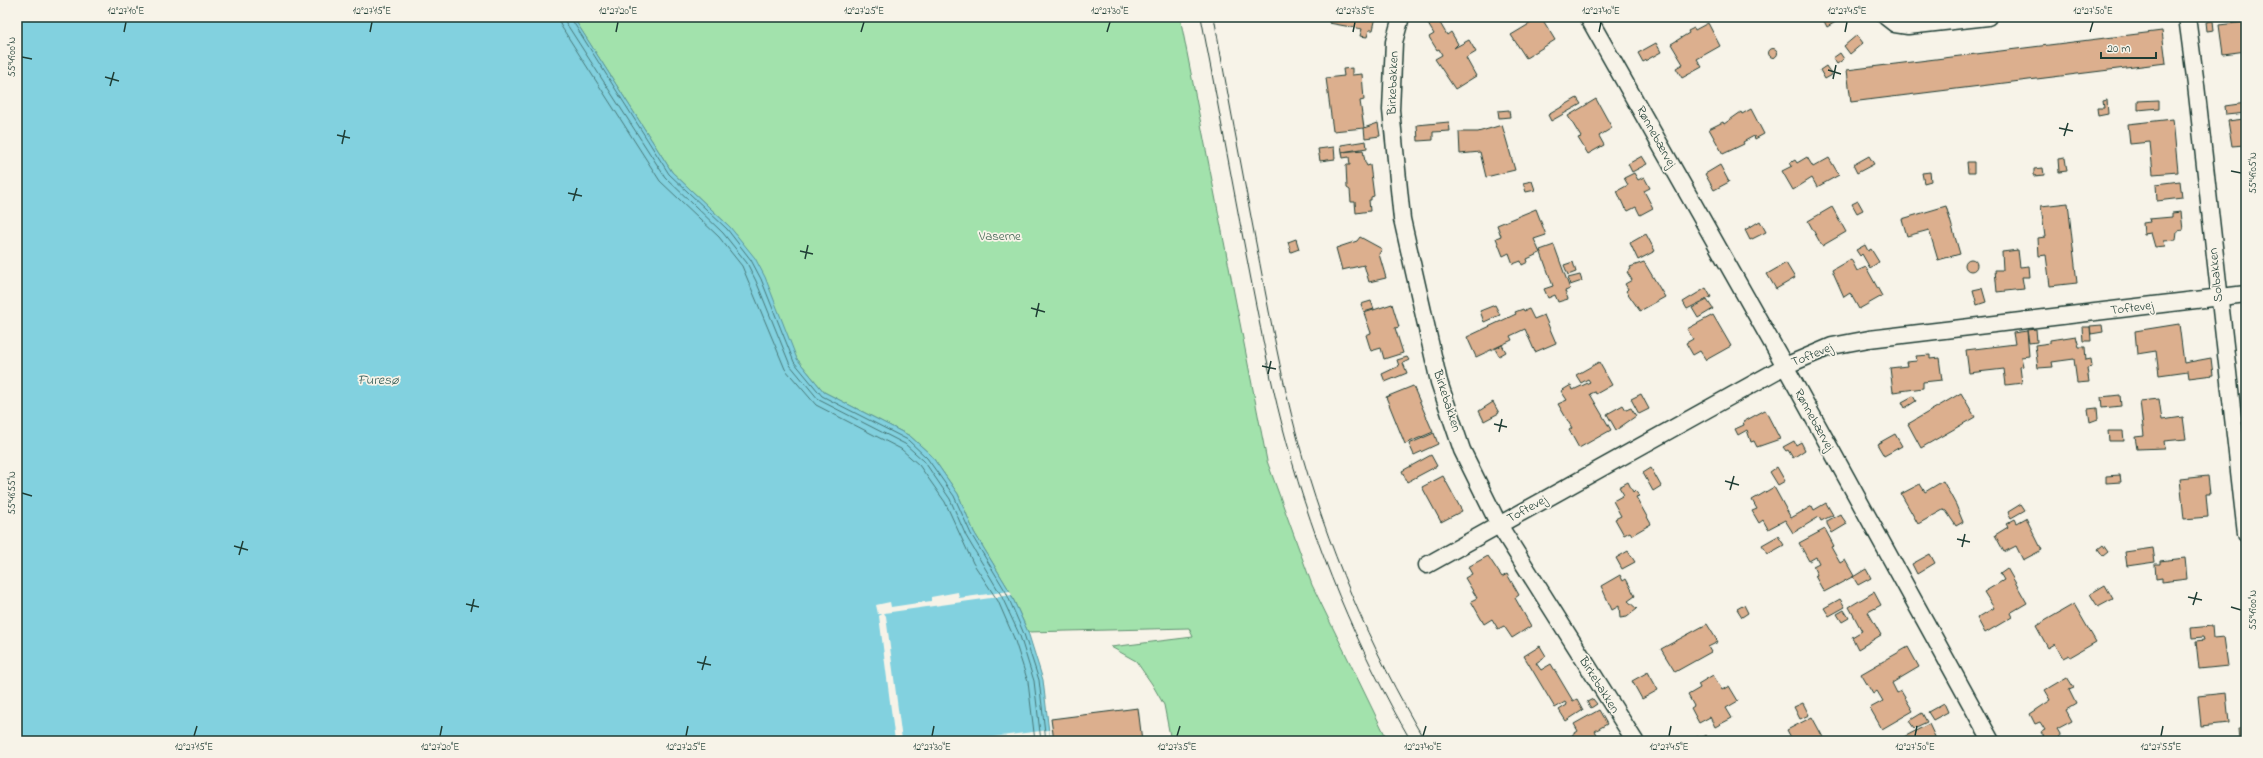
<svg xmlns="http://www.w3.org/2000/svg" width="2263" height="758" viewBox="0 0 2263 758" font-family="'Indie Flower',sans-serif">
<rect width="100%" height="100%" fill="#f7f3e8"/>
<filter id="ink" filterUnits="userSpaceOnUse"><feTurbulence type="fractalNoise" baseFrequency=".025" numOctaves="2"/><feDisplacementMap in="SourceGraphic" scale="8" xChannelSelector="R" yChannelSelector="G"/><feConvolveMatrix kernelMatrix="1 2 1 2 8 2 1 2 1" color-interpolation-filters="sRGB"/></filter>
<g filter="url(#ink)">
<polygon fill="#a2e2ac" stroke="#609070" points="573,17 1180,17 1267,461 1312,585 1388,741 1171,741 1164,705 1152,684 1136,661 1111,647 1193,637 1189,628 1028,632 1009,590 974,532 958,494 931,455 910,436 824,392 797,359 730,227 672,172"/>
<polygon fill="#82d1df" stroke="#5a969b" points="17,17 573,17 672,172 730,227 755,258 765,277 797,359 824,392 910,436 931,455 958,494 974,532 1009,590 1028,632 1043,680 1050,741 17,741"/>
<g fill="#f7f3e8">
<polygon points="1010,591 1012,595 884,613 886,616 902,740 895,741 879,616 881,614 878,614 876,605 890,602 891,607 931,601 931,597 958,592 959,598"/>
<polygon points="1049,730 1050,741 977,741 977,739"/>
</g>
<g fill="none" stroke-linecap="round" stroke-linejoin="round">
<g stroke="#477878" stroke-width="1">
<polyline points="558,17 561,26 660,181 719,237 742,266 785,369 816,405 901,449 919,465 945,502 973,563 998,601 1014,638 1028,682 1035,741"/>
<polyline points="564,17 566,23 665,177 723,233 747,263 756,281 790,365 819,400 905,444 924,461 950,499 966,536 1001,595 1020,636 1034,681 1041,741"/>
<polyline points="570,17 669,174 727,229 751,260 761,279 794,362 822,396 908,440 927,458 954,496 971,534 1006,592 1024,634 1039,680 1046,741"/>
</g>
</g>
<g fill="#dcaf8e" stroke="#1f3d34">
<polygon points="1321,17 1376,17 1373,30 1369,30 1367,37 1360,36 1362,29 1329,23 1330,20"/>
<polygon points="1541,17 1555,40 1526,58 1511,35"/>
<polygon points="1822,17 1844,17 1827,27"/>
<polygon points="1437,18 1447,35 1451,32 1458,44 1454,48 1469,40 1476,52 1466,58 1476,76 1455,89 1435,59 1442,55 1439,49 1437,50 1429,37 1434,34 1428,24"/>
<polygon points="2213,21 2214,30 2207,31 2206,22"/>
<polygon points="2246,22 2246,51 2223,54 2219,25"/>
<polygon points="1708,23 1720,46 1697,59 1702,67 1682,78 1676,68 1683,64 1671,44 1689,33 1688,31 1694,28 1695,30"/>
<polygon points="2162,31 2166,63 1851,102 1847,70"/>
<polygon points="1857,35 1863,43 1850,54 1844,46"/>
<polygon points="1656,43 1661,52 1643,62 1638,53"/>
<circle cx="1773" cy="53" r="4.5"/>
<polygon points="1840,53 1844,59 1837,64 1833,58"/>
<polygon points="1826,66 1832,75 1825,79 1820,70"/>
<polygon points="1352,68 1352,75 1362,74 1364,100 1360,101 1364,128 1333,131 1326,78 1344,76 1343,69"/>
<polygon points="1577,98 1581,104 1551,121 1548,115"/>
<polygon points="1596,99 1612,128 1599,136 1604,145 1588,154 1578,138 1581,137 1568,116"/>
<polygon points="2107,100 2108,114 2098,116 2097,108 2104,108 2103,101"/>
<polygon points="2159,100 2159,108 2138,110 2138,101"/>
<polygon points="2246,103 2246,113 2226,115 2225,106"/>
<polygon points="1751,109 1764,134 1755,139 1754,136 1743,142 1744,144 1723,154 1709,129 1723,122 1724,124 1741,112 1742,114"/>
<polygon points="1509,110 1510,117 1499,118 1498,111"/>
<polygon points="2243,115 2246,115 2246,145 2232,146 2228,121 2244,119"/>
<polygon points="2173,119 2178,172 2153,174 2150,142 2130,144 2128,124"/>
<polygon points="1449,122 1450,131 1433,132 1433,140 1418,141 1417,125"/>
<polygon points="1378,123 1380,136 1365,138 1364,128"/>
<polygon points="1502,125 1515,170 1486,177 1480,152 1460,154 1459,132 1478,132"/>
<polygon points="1366,141 1367,148 1342,152 1341,145"/>
<polygon points="1334,147 1335,159 1320,161 1318,149"/>
<polygon points="1363,150 1365,162 1367,166 1370,165 1374,196 1371,197 1371,200 1369,200 1370,211 1356,213 1355,202 1351,202 1350,190 1347,188 1346,165 1350,165 1349,157 1343,158 1342,152"/>
<polygon points="1642,156 1647,164 1632,172 1628,164"/>
<polygon points="1869,156 1874,164 1857,173 1853,165"/>
<polygon points="1807,157 1813,167 1829,158 1839,175 1817,187 1812,178 1793,190 1782,171 1792,166 1790,163 1795,160 1797,163"/>
<polygon points="2065,158 2067,171 2059,172 2058,159"/>
<polygon points="1967,162 1974,162 1974,173 1968,173"/>
<polygon points="1720,165 1729,182 1714,190 1705,174"/>
<polygon points="2043,168 2044,175 2034,176 2034,169"/>
<polygon points="1930,172 1931,181 1924,183 1922,173"/>
<polygon points="1634,173 1638,180 1644,177 1650,188 1644,191 1653,208 1640,215 1636,207 1628,211 1626,208 1625,209 1617,191 1628,185 1624,178"/>
<polygon points="1532,181 1535,190 1526,192 1523,183"/>
<polygon points="2180,181 2182,198 2157,201 2156,184"/>
<polygon points="1858,201 1863,210 1857,213 1852,204"/>
<polygon points="2068,203 2077,283 2050,286 2046,255 2039,256 2038,238 2045,237 2041,206"/>
<polygon points="1946,206 1960,254 1938,260 1929,230 1907,236 1902,219"/>
<polygon points="1832,207 1846,232 1822,246 1808,221"/>
<polygon points="1536,209 1546,235 1534,239 1540,253 1527,259 1528,262 1522,265 1521,261 1513,264 1509,253 1503,256 1496,238 1501,236 1497,225"/>
<polygon points="2181,212 2183,230 2177,231 2176,240 2164,241 2165,246 2155,247 2151,233 2144,234 2143,223 2150,222 2149,219 2172,217 2172,213"/>
<polygon points="1760,221 1766,232 1750,240 1745,230"/>
<polygon points="1646,234 1655,251 1638,260 1630,243"/>
<polygon points="1360,237 1382,249 1379,254 1386,278 1369,282 1364,265 1342,270 1336,248 1357,241"/>
<polygon points="1296,239 1299,249 1291,252 1288,242"/>
<polygon points="1554,245 1570,289 1565,291 1568,299 1558,302 1555,295 1548,298 1544,289 1553,286 1540,250"/>
<polygon points="1865,245 1868,251 1871,249 1879,262 1870,268 1862,254 1860,256 1856,250"/>
<polygon points="2018,250 2020,267 2029,266 2030,277 2022,277 2024,289 1997,292 1995,270 2003,270 2002,252"/>
<circle cx="1971" cy="265" r="6"/>
<polygon points="1851,259 1857,271 1866,267 1882,296 1859,309 1850,293 1844,297 1832,270"/>
<polygon points="1573,262 1576,272 1568,275 1564,265"/>
<polygon points="1644,262 1665,297 1640,311 1626,291 1628,289 1625,284 1632,280 1627,272 1631,269 1630,267"/>
<polygon points="1786,263 1795,278 1776,289 1767,274"/>
<polygon points="1580,275 1582,281 1570,285 1568,278"/>
<polygon points="1706,288 1711,297 1687,309 1683,302"/>
<polygon points="1982,288 1986,302 1977,305 1973,290"/>
<polygon points="1707,300 1713,309 1698,318 1692,308"/>
<polygon points="1371,301 1374,309 1364,312 1361,304"/>
<polygon points="1392,304 1399,327 1395,328 1403,353 1384,359 1381,348 1371,351 1366,335 1371,333 1364,313"/>
<polygon points="1495,305 1500,315 1484,322 1480,311"/>
<polygon points="1523,309 1524,311 1529,309 1534,319 1544,315 1556,343 1535,352 1525,329 1510,336 1512,340 1476,357 1467,337 1516,314 1515,312"/>
<polygon points="1713,315 1731,346 1706,360 1700,351 1693,355 1686,343 1693,339 1687,329"/>
<polygon points="2179,324 2184,363 2211,358 2213,375 2189,378 2188,371 2159,375 2156,351 2137,354 2135,331"/>
<polygon points="2102,325 2103,332 2091,334 2090,326"/>
<polygon points="2082,327 2090,327 2091,341 2083,341"/>
<polygon points="2036,329 2037,342 2029,343 2027,330"/>
<polygon points="2027,331 2029,356 2021,357 2023,366 2020,367 2022,383 2006,385 2004,369 1969,373 1966,350 2015,344 2013,333"/>
<polygon points="2076,336 2079,347 2085,347 2086,360 2091,359 2092,367 2087,368 2089,382 2077,383 2074,359 2052,362 2053,367 2038,368 2035,345 2050,343 2050,340"/>
<polygon points="1502,345 1506,352 1499,356 1495,349"/>
<polygon points="1930,355 1930,359 1939,358 1942,380 1923,382 1923,388 1893,392 1890,368 1907,366 1906,362 1917,361 1916,356"/>
<polygon points="1407,357 1409,360 1403,363 1407,373 1385,382 1382,374 1399,366 1397,360"/>
<polygon points="1599,362 1612,385 1596,394 1595,392 1590,394 1611,430 1579,448 1569,430 1572,428 1558,404 1567,400 1561,391 1571,385 1573,390 1590,382 1588,379 1581,383 1576,375"/>
<polygon points="1413,386 1433,432 1405,444 1386,397"/>
<polygon points="1961,393 1975,417 1921,448 1908,424"/>
<polygon points="1641,394 1649,409 1639,414 1631,399"/>
<polygon points="2120,395 2121,406 2102,408 2101,397"/>
<polygon points="1913,396 1916,401 1905,408 1902,402"/>
<polygon points="2159,399 2162,420 2183,417 2186,439 2164,441 2165,448 2137,449 2135,437 2144,436 2140,401"/>
<polygon points="1493,402 1499,413 1484,421 1479,411"/>
<polygon points="1623,405 1626,410 1631,408 1636,416 1616,430 1607,414"/>
<polygon points="2097,408 2098,419 2090,422 2088,409"/>
<polygon points="1765,410 1780,439 1757,447 1754,441 1751,442 1747,430 1738,435 1735,429 1744,425 1743,422"/>
<polygon points="2108,431 2123,431 2124,441 2109,441"/>
<polygon points="1434,433 1438,444 1414,455 1409,444"/>
<polygon points="1895,434 1902,446 1884,456 1877,444"/>
<polygon points="1794,441 1796,445 1801,442 1805,450 1793,458 1788,450 1786,451 1783,447"/>
<polygon points="1431,455 1437,466 1407,482 1402,471"/>
<polygon points="1777,467 1785,481 1778,485 1770,472"/>
<polygon points="1651,468 1661,486 1653,491 1643,473"/>
<polygon points="2120,475 2121,482 2106,483 2106,476"/>
<polygon points="1443,476 1462,511 1441,522 1422,487"/>
<polygon points="2208,476 2210,494 2206,494 2208,517 2184,519 2180,479"/>
<polygon points="1943,481 1956,505 1963,522 1956,526 1946,511 1943,510 1918,524 1901,494 1920,484 1925,492"/>
<polygon points="1628,482 1633,492 1635,490 1639,496 1636,497 1651,524 1632,535 1630,532 1624,535 1615,519 1621,516 1613,501 1624,495 1619,487"/>
<polygon points="1774,487 1791,518 1812,506 1814,510 1826,503 1833,515 1821,521 1819,517 1793,533 1785,520 1768,529 1763,520 1759,523 1752,511 1757,509 1752,500"/>
<polygon points="2021,504 2025,510 2011,518 2008,512"/>
<polygon points="1840,514 1847,524 1832,533 1827,524 1827,521"/>
<polygon points="2026,518 2042,550 2023,560 2016,546 2004,552 1995,535 2008,527 2006,524 2015,519 2017,523"/>
<polygon points="1825,529 1834,546 1831,547 1840,563 1845,560 1854,576 1824,592 1815,576 1817,575 1813,566 1819,563 1816,557 1809,561 1799,543"/>
<polygon points="1778,536 1784,545 1768,554 1762,545"/>
<polygon points="2103,545 2108,552 2103,556 2098,549"/>
<polygon points="2153,548 2155,562 2127,566 2125,552"/>
<polygon points="1628,551 1635,562 1622,569 1616,558"/>
<polygon points="1930,554 1935,563 1917,574 1912,564"/>
<polygon points="1488,556 1502,577 1507,574 1519,595 1515,598 1531,626 1512,638 1504,626 1498,629 1492,619 1484,624 1471,601 1477,598 1465,578 1472,574 1468,567"/>
<polygon points="2185,558 2187,579 2162,582 2162,578 2156,579 2155,564 2160,564 2160,561"/>
<polygon points="2007,568 2027,603 2010,613 2012,617 1985,633 1977,618 1994,608 1984,592 2004,580 2000,573"/>
<polygon points="1866,569 1871,578 1858,585 1853,577"/>
<polygon points="1620,575 1623,581 1626,579 1635,596 1628,601 1637,609 1627,617 1620,618 1619,606 1612,610 1601,586"/>
<polygon points="2105,585 2113,599 2098,607 2090,594"/>
<polygon points="1874,592 1881,605 1868,612 1881,635 1858,649 1852,637 1862,631 1849,607"/>
<polygon points="1840,599 1845,607 1829,616 1824,608"/>
<polygon points="2074,604 2096,642 2070,657 2069,655 2063,658 2055,644 2048,648 2036,626"/>
<polygon points="1744,605 1748,613 1742,617 1737,609"/>
<polygon points="1844,610 1849,618 1842,622 1837,614"/>
<polygon points="1707,624 1718,642 1708,647 1711,652 1675,672 1661,649"/>
<polygon points="2212,626 2213,638 2224,637 2228,666 2199,669 2196,641 2204,640 2203,637 2192,638 2191,628"/>
<polygon points="1540,646 1546,656 1536,663 1541,670 1551,664 1573,701 1577,699 1583,710 1566,721 1559,710 1567,705 1565,702 1555,708 1524,656"/>
<polygon points="1908,647 1919,667 1892,683 1897,693 1901,691 1913,711 1882,729 1870,708 1883,701 1877,691 1873,694 1861,674"/>
<polygon points="1648,672 1658,690 1642,699 1632,681"/>
<polygon points="1713,675 1722,690 1729,686 1738,701 1726,708 1732,718 1715,727 1710,717 1699,723 1691,708 1694,706 1688,695 1700,688 1698,684"/>
<polygon points="2067,677 2074,688 2069,690 2076,704 2066,710 2072,721 2057,729 2060,734 2059,741 2046,741 2041,732 2045,730 2040,722 2035,724 2030,714 2051,700 2045,690"/>
<polygon points="2226,693 2229,723 2201,726 2198,696"/>
<polygon points="1593,699 1597,704 1591,708 1587,702"/>
<polygon points="1803,703 1809,715 1800,719 1794,707"/>
<polygon points="1944,703 1948,712 1933,720 1928,712"/>
<polygon points="1138,708 1142,741 1054,741 1051,719"/>
<polygon points="1599,710 1607,724 1595,731 1601,741 1575,741 1572,735 1578,731 1574,724"/>
<polygon points="1922,713 1927,722 1914,728 1909,721"/>
<polygon points="1812,717 1825,741 1816,741 1814,737 1809,741 1793,741 1787,730"/>
<polygon points="1929,724 1937,741 1898,740"/>
<polygon points="2238,728 2246,728 2246,741 2239,741"/>
<polygon points="1706,735 1709,741 1689,741 1699,736 1700,738"/>
</g>
<g fill="none" stroke-linecap="round" stroke-linejoin="round">
<defs>
<g id="minor">
<polyline points="1401,17 1394,42 1391,110 1402,219 1439,382 1462,450 1499,525 1635,741"/>
<polyline points="1588,17 1785,366 1991,741"/>
<polyline points="1886,17 1895,24 1908,26 1988,17"/>
<polyline points="2187,17 2196,85 2246,534"/>
<polyline points="1427,565 1785,366 1832,346 1869,339 2246,294"/>
</g>
</defs>
<use href="#minor" stroke="#1f3d34" stroke-width="19"/>
<use href="#minor" stroke="#f7f3e8" stroke-width="16"/>
<g stroke="#1f3d34" stroke-width="1">
<path d="M 1201,17 C 1219,108 1235,199 1253,290 C 1263,341 1273,393 1287,443 C 1315,547 1357,648 1411,741"/>
<path d="M 1214,17 C 1227,91 1241,164 1255,238 C 1268,306 1280,373 1298,440 C 1326,544 1370,648 1425,741"/>
</g>
</g>
</g>
<path fill="none" stroke="#1f3d34" stroke-width="1.5" d="M 124,32 L 126,22M 370,32 L 372,22M 616,32 L 618,22M 861,32 L 864,22M 1107,32 L 1110,22M 1353,32 L 1355,22M 1599,32 L 1601,22M 1845,32 L 1847,22M 2090,32 L 2093,22M 22,57 L 32,59M 1828,70 L 1841,74M 105,77 L 119,81M 1833,79 L 1836,65M 110,86 L 114,72M 2059,128 L 2073,131M 337,135 L 350,138M 2064,136 L 2068,123M 342,144 L 345,130M 2231,171 L 2241,173M 568,193 L 582,196M 573,201 L 577,188M 800,251 L 813,254M 805,259 L 808,245M 1031,308 L 1045,312M 1036,317 L 1039,303M 1262,366 L 1276,369M 1268,374 L 1271,361M 1494,424 L 1507,427M 1499,432 L 1502,419M 1725,481 L 1739,485M 1730,490 L 1734,476M 22,493 L 32,496M 1957,539 L 1970,542M 234,546 L 248,550M 1962,547 L 1965,534M 239,555 L 243,541M 2188,597 L 2202,600M 466,604 L 479,607M 2193,605 L 2197,592M 2231,607 L 2241,610M 471,612 L 474,599M 697,662 L 711,665M 702,670 L 706,656M 194,736 L 197,726M 440,736 L 442,726M 686,736 L 688,726M 932,736 L 934,726M 1177,736 L 1180,726M 1423,736 L 1426,726M 1669,736 L 1671,726M 1915,736 L 1917,726M 2161,736 L 2163,726"/>
<g text-anchor="middle" dominant-baseline="central" stroke-width="3.5" stroke-linejoin="round" paint-order="stroke">
<g font-size="13" fill="#1f3d34" stroke="#f7f3e8">
<text transform="translate(1393 83) rotate(-88)">Birkebakken</text>
<text transform="translate(1656 137) rotate(61)">Rønnebærvej</text>
<text transform="translate(2216 275) rotate(-96)">Solbakken</text>
<text transform="translate(2132 308) rotate(-7)">Toftevej</text>
<text transform="translate(1812 355) rotate(-22)">Toftevej</text>
<text transform="translate(1447 401) rotate(72)">Birkebakken</text>
<text transform="translate(1814 420) rotate(61)">Rønnebærvej</text>
<text transform="translate(1527 509) rotate(-29)">Toftevej</text>
<text transform="translate(1599 685) rotate(58)">Birkebakken</text>
</g>
<g font-size="13" fill="#395e4c" stroke="#f7f3e8">
<text x="1000" y="236">Vaserne</text>
</g>
<g font-size="14" font-style="italic" fill="#335b56" stroke="#f7f3e8">
<text x="378" y="380">Furesø</text>
</g>
</g>
<rect width="2263" height="758" fill="none" stroke="#f7f3e8" stroke-width="44"/>
<path d="M2101 52v6h55v-6" fill="none" stroke="#1f3d34" stroke-width="2"/>
<text x="2107" y="52" font-size="12" fill="#1f3d34" stroke="#f7f3e8" stroke-width="3" paint-order="stroke">20 m</text>
<rect x="22" y="22" width="2219" height="714" fill="none" stroke="#1f3d34" stroke-width="1.5"/>
<g font-size="10" text-anchor="middle" fill="#1f3d34">
<text x="126" y="14">12°27'10"E</text>
<text x="372" y="14">12°27'15"E</text>
<text x="618" y="14">12°27'20"E</text>
<text x="864" y="14">12°27'25"E</text>
<text x="1110" y="14">12°27'30"E</text>
<text x="1355" y="14">12°27'35"E</text>
<text x="1601" y="14">12°27'40"E</text>
<text x="1847" y="14">12°27'45"E</text>
<text x="2093" y="14">12°27'50"E</text>
<text transform="translate(11 57) rotate(-90)" y="4">55°49'00"N</text>
<text transform="translate(2252 173) rotate(-90)" y="4">55°49'05"N</text>
<text transform="translate(11 493) rotate(-90)" y="4">55°48'55"N</text>
<text transform="translate(2252 610) rotate(-90)" y="4">55°49'00"N</text>
<text x="194" y="750">12°27'15"E</text>
<text x="440" y="750">12°27'20"E</text>
<text x="686" y="750">12°27'25"E</text>
<text x="932" y="750">12°27'30"E</text>
<text x="1177" y="750">12°27'35"E</text>
<text x="1423" y="750">12°27'40"E</text>
<text x="1669" y="750">12°27'45"E</text>
<text x="1915" y="750">12°27'50"E</text>
<text x="2161" y="750">12°27'55"E</text>
</g>
</svg>
